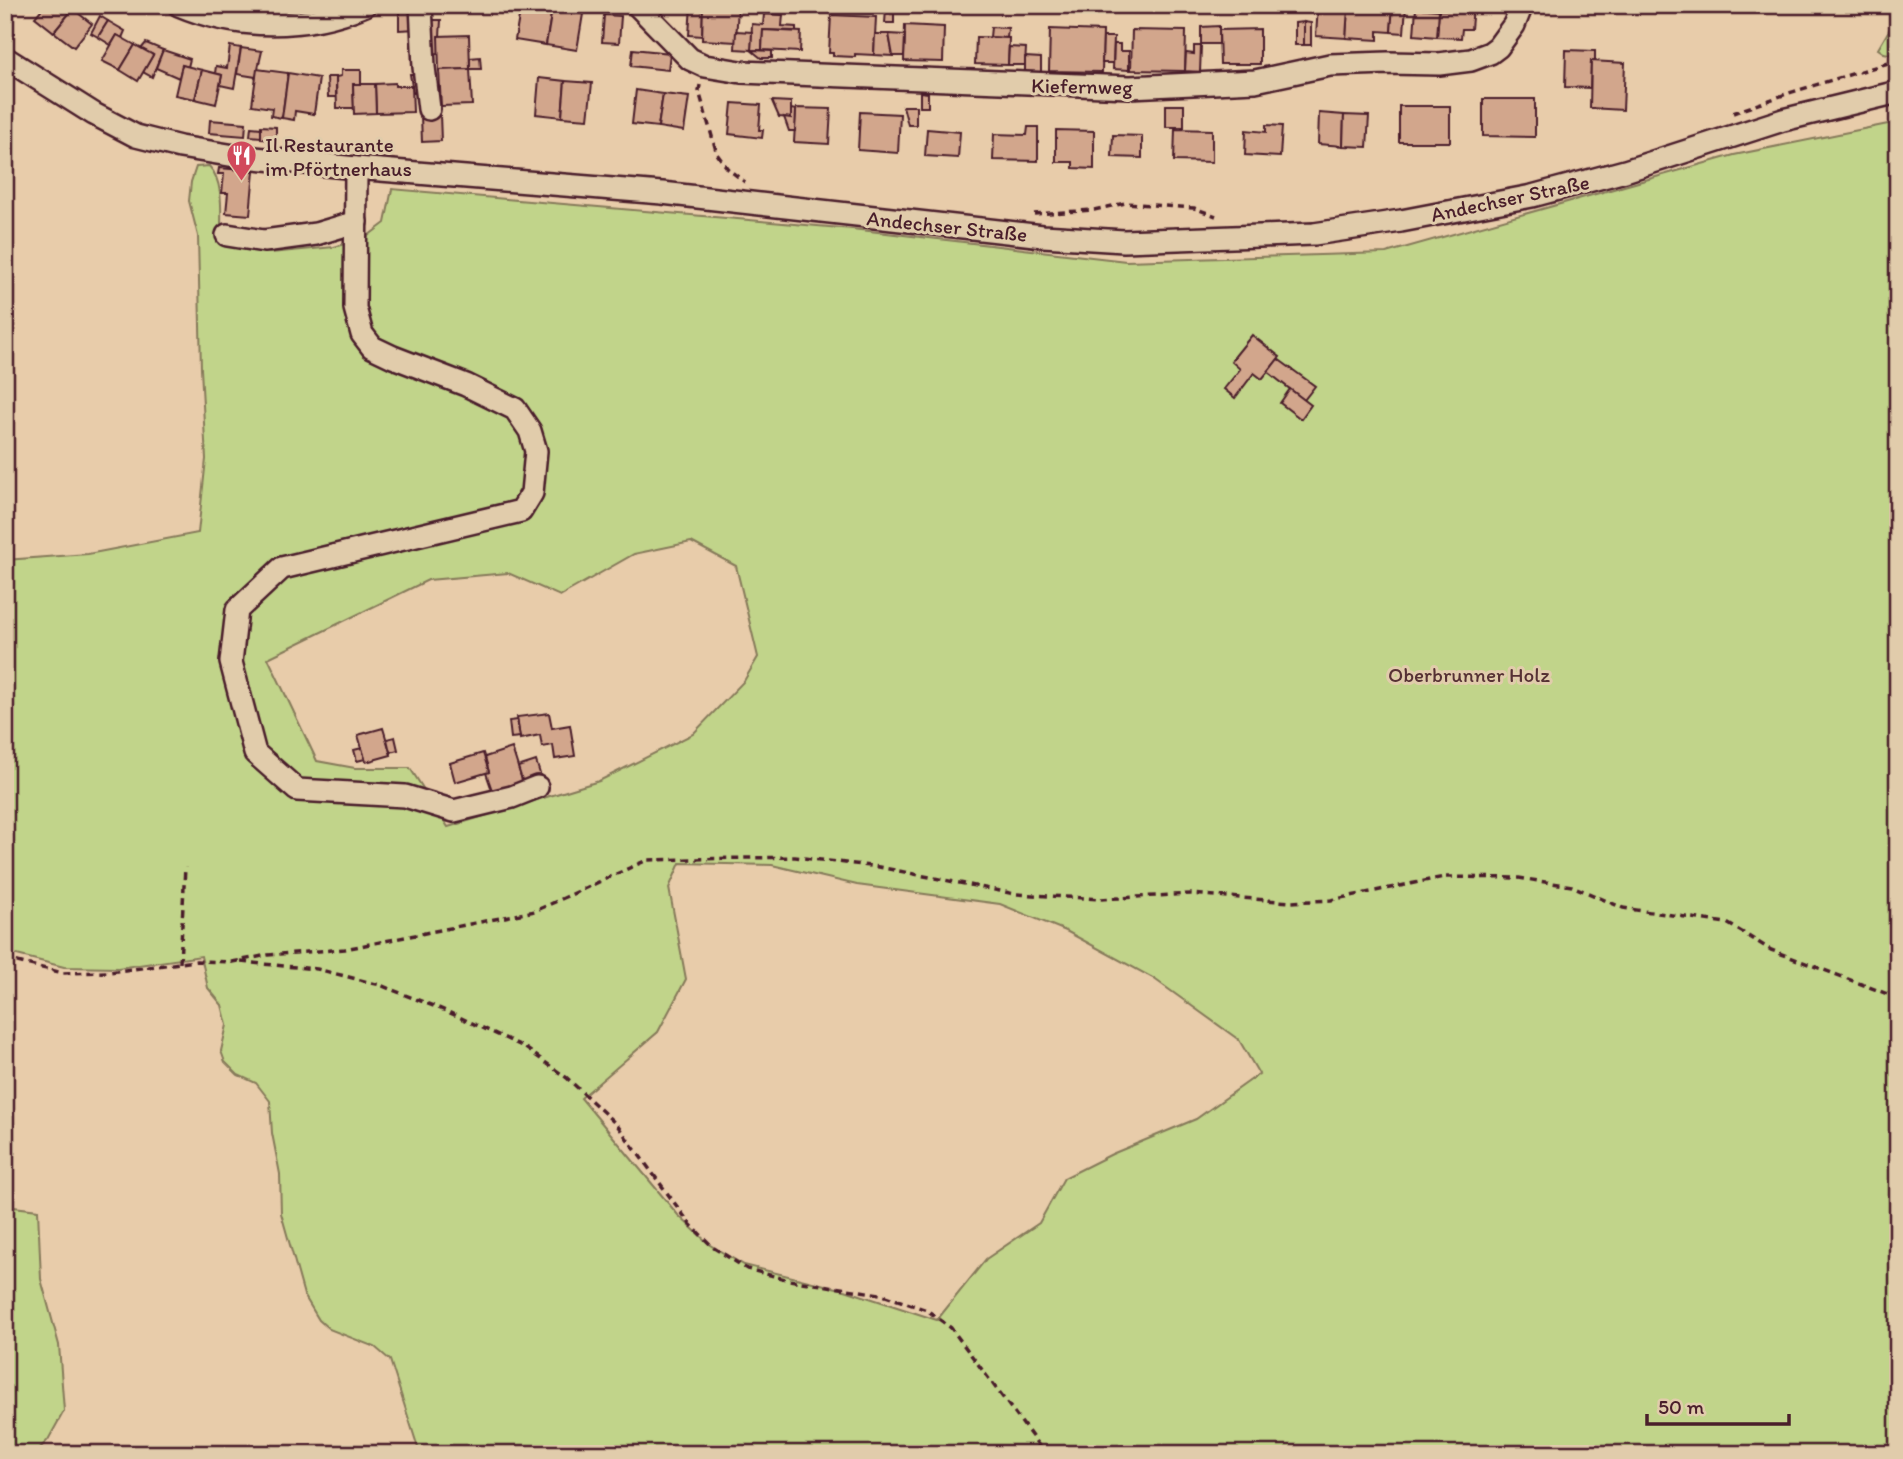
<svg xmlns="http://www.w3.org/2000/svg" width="1903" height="1459" viewBox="0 0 1903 1459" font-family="Itim,sans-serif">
<rect width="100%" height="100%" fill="#e8ccaa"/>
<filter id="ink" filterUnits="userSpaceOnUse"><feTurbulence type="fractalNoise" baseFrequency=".0143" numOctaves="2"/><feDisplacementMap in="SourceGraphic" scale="14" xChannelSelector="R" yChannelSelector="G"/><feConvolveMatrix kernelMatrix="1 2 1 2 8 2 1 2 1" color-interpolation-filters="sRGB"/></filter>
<g filter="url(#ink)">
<g fill="#c1d48a" stroke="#867a5a" stroke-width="2" fill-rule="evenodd">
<polygon points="1898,15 1898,56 1884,53 1878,49"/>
<path d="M 1898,122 L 1898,1454 L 420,1454 L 390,1360 L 375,1347 L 329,1329 L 319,1320 L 304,1295 L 281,1213 L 280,1174 L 272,1133 L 270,1101 L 256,1083 L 238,1075 L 225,1062 L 221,1051 L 227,1025 L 222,1005 L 208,988 L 201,956 L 118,968 L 64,967 L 5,952 L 5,560 L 88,554 L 198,533 L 206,459 L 201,369 L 198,236 L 189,201 L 191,182 L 196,167 L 209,166 C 226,184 220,220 221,243 L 270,253 L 334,247 L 365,238 L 385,223 L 392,189 L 852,229 L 1126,261 L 1386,253 L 1734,155 ZM 691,542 L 736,566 L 758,657 L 744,681 L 693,734 L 599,781 L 448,827 L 410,768 L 355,768 L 317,761 L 268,658 L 428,580 L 508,573 L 560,596 L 634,554 ZM 680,863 L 772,865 L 857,885 L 1000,904 L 1066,931 L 1153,978 L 1239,1040 L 1259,1074 L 1196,1119 L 1112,1154 L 1064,1178 L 1039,1223 L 986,1259 L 937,1320 L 845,1290 L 744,1265 L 710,1245 L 678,1215 L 581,1098 L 658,1032 L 686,979 L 669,888 Z"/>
<polygon points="5,1206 38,1210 41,1279 59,1345 64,1411 48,1440 34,1454 5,1454"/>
</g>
<g fill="#d2a68c" stroke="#4a1f2b" stroke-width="2">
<polygon points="45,5 68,5 73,9 54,32 35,17"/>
<polygon points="521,5 552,9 546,45 515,40"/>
<polygon points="691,5 703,5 702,36 689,35"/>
<polygon points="703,5 738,5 736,42 702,40"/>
<polygon points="1376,5 1393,5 1391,32 1378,31 1378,40 1346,38 1348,7 1376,9"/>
<polygon points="1393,5 1406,6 1404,33 1391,32"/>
<polygon points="1462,5 1473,6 1471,29 1462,29 1461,38 1437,37 1439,10 1461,11"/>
<polygon points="1559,5 1602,5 1601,12"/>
<polygon points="1318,6 1348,7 1346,38 1316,36"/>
<polygon points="1416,8 1439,10 1437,37 1414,35"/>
<polygon points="73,9 92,24 74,47 54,32"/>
<polygon points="552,9 583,14 577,50 546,45"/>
<polygon points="886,10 894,10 894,23 885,23"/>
<polygon points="399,11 416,11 417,29 399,30"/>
<polygon points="764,14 783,15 782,26 796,27 796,31 763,30 762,50 751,50 752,24 763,25"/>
<polygon points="604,15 621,16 619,43 602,42"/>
<polygon points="831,15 876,17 874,55 855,54 855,57 833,56 833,53 829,53"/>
<polygon points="100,16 108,21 98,37 91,33"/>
<polygon points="428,20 441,20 439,53 430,54"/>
<polygon points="108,21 125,31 122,38 117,35 111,45 98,37"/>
<polygon points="1304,22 1311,23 1311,45 1304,45"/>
<polygon points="1304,22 1304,45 1295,45 1295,23"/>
<polygon points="905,25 944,27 943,62 904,61"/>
<polygon points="1219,26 1219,44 1201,44 1201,27"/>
<polygon points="991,27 1008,28 1007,38 990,37"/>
<polygon points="1050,29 1103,31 1102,72 1049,71"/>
<polygon points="1260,29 1260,64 1220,64 1219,30"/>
<polygon points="763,30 801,32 800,52 762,50"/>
<polygon points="1132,30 1186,31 1185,71 1131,70"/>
<polygon points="736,31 752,32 751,50 735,49"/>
<polygon points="875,34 889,34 893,56 874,55"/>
<polygon points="889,34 905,35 904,56 893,56"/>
<polygon points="117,35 135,45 120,70 102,61"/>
<polygon points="469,35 470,69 439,70 438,36"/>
<polygon points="976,37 1009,38 1008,65 975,64"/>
<polygon points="1103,37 1114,37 1113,63 1102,63"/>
<polygon points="146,43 163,50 152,77 143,72 153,55 141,49"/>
<polygon points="1114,44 1120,44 1120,51 1129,51 1129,70 1113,69"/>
<polygon points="135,45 153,55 138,81 120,70"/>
<polygon points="230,46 241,48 234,88 220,85 222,75 215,73 216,66 227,68"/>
<polygon points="1194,46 1201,46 1200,72 1185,71 1186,53 1194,54"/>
<polygon points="1009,47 1026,48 1025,65 1008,65"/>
<polygon points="241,48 262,51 256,77 237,74"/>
<polygon points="633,49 670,53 668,70 631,66"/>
<polygon points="163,50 190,59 188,67 182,65 179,78 156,68"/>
<polygon points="751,50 772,51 772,58 761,58"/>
<polygon points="1566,50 1595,51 1595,62 1591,61 1590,88 1565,87"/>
<polygon points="480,57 481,69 470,69 470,58"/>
<polygon points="1025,57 1041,58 1041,74 1025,74"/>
<polygon points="1591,61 1625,63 1623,110 1590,108"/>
<polygon points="182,65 202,70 195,99 175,95"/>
<polygon points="257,69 288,73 282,118 271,116 272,108 252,105"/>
<polygon points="470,69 472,105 441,106 439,70"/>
<polygon points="202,70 222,75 216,104 195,99"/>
<polygon points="341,70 361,70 361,84 353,84 354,108 337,108 336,77 341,76"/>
<polygon points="288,73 319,78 314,114 295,111 294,120 282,118"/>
<polygon points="410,74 419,74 420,92 413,93"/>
<polygon points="327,77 336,77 336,97 328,97"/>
<polygon points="539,78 565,81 562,117 536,114"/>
<polygon points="565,81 592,83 588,119 562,117"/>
<polygon points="395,83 395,86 412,86 413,112 376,113 375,84"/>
<polygon points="353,84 375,84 376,113 354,114"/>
<polygon points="636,90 663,94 658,127 632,124"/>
<polygon points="920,92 928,93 928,107 920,107"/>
<polygon points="663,94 689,97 684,131 658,127"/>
<polygon points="1483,99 1535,99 1535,137 1483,136"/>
<polygon points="772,101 791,102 791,118 779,117"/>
<polygon points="732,103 761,105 759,130 763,130 762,138 729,134"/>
<rect x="1166" y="105" width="18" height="22"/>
<polygon points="903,106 916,106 916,125 908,125"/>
<rect x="1399" y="106" width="51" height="36"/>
<polygon points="796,108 831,109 829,144 794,142"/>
<polygon points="791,109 796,110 795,131 789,131 784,117 791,118"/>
<polygon points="860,112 900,114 898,153 858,150"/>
<polygon points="1319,113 1344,115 1343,146 1318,144"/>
<polygon points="440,114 441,141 422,142 421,115"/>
<polygon points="1344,115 1369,116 1367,147 1343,146"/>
<polygon points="210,120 246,123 245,136 209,133"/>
<polygon points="1266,125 1282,126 1280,157 1245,155 1246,130 1266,132"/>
<polygon points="261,126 276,127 276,140 261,139"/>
<polygon points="251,127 261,128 261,137 250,136"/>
<polygon points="1028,127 1038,127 1038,161 993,160 994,134 1027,135"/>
<polygon points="927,129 960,132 958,158 925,156"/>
<polygon points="1175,129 1212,130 1212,162 1174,161"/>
<polygon points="1056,130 1094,131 1094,169 1073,168 1073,162 1056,162"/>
<polygon points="1113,135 1142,136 1142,158 1112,157"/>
<polygon points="219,168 254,171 250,215 226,213 228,193 222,193 224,174 218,174"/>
<polygon points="1252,335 1280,357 1262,379 1254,373 1235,398 1224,389 1240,369 1231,361"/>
<polygon points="1278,359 1315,386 1304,400 1268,372"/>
<polygon points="1290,389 1311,405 1301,419 1280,403"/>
<polygon points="549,713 552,728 570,725 575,756 555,759 553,745 542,747 540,735 520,739 517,717"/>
<polygon points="517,720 520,737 511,738 509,721"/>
<polygon points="383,728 391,755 366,762 358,735"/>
<polygon points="395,737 398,750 390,752 387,739"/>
<polygon points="362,748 365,759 357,761 354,750"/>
<polygon points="512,748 523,783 493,793 486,773 489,772 485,757"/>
<polygon points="483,753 489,772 455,782 450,763"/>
<polygon points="536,761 541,777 523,783 518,767"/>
</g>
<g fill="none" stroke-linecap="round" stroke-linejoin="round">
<defs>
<g id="minor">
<path d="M 179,5 C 238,30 306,30 365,5"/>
<polyline points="421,5 424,67 429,109"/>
<polyline points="637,5 690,59 705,66 741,72 1130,87 1255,81 1330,65 1388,63 1439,64 1471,60 1490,53 1498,47 1514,25 1522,5"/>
<polyline points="5,58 94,114 136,136 180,147 235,156 356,168 662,193 1043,236 1124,241 1314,234 1401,221 1532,196 1625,171 1783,120 1898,92"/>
<polyline points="356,168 355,308 362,334 372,347 393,357 466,385 515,409 530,431 536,451 532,493 521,511 282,568 237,610 231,662 255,753 297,790 405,796 454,811 512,797 537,787"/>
<polyline points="227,235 264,241 316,234 356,222"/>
</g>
</defs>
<use href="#minor" stroke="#4a1f2b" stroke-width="26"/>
<g stroke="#4a1f2b" stroke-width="3.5" stroke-dasharray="7 5" stroke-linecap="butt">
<polyline points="700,85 699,91 717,154 728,169 745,182"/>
<polyline points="1733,113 1789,93 1898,60"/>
<polyline points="1034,214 1094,210 1125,203 1194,208 1216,216"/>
<polyline points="5,959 63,973 109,972 196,961 233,962"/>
<polyline points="232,962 268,955 345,949 535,911 647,860 795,857 879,867 1015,894 1101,899 1191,894 1291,902 1331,900 1444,877 1519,878 1572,886 1623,908 1727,923 1771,950 1898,998"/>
<polyline points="241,962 317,969 380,985 446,1011 524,1047 567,1078 617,1125 690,1224 714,1248 747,1269 789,1280 880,1294 927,1310 951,1328 1045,1454"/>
<polyline points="180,963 185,867"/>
</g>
<use href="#minor" stroke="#e1ccab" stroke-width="21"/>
</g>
</g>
<defs>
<symbol id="restaurant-pin" viewBox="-11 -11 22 30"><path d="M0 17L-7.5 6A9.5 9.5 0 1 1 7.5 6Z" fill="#d1495b" stroke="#e1ccab"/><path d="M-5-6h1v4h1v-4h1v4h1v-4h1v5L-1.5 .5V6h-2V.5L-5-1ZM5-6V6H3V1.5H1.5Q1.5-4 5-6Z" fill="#fff"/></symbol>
</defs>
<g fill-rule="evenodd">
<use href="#restaurant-pin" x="224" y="138" width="35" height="47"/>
</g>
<g text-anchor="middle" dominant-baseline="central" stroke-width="6" stroke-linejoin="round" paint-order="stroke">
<g font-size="21" fill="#4a1f2b" stroke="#e1ccab">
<text transform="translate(1082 86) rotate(1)">Kiefernweg</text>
<text transform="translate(1510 198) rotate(-12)">Andechser Straße</text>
<text transform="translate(947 226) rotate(6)">Andechser Straße</text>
</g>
<g font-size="21" fill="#4a1f2b" stroke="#e1ccab" text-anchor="start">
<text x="265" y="144">Il Restaurante<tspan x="265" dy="24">im Pförtnerhaus</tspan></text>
</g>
<g font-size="21" fill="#563134" stroke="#e1ccab">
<text x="1469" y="674">Oberbrunner Holz</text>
</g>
</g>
<rect width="1903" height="1459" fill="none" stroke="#e1ccab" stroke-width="28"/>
<rect x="14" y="14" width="1875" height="1431" fill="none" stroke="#4a1f2b" stroke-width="2.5" filter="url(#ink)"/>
<path d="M1647 1414v10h142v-10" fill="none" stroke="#4a1f2b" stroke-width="3.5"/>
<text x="1658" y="1414" font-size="21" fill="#4a1f2b" stroke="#e1ccab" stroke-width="5" paint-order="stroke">50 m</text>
</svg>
